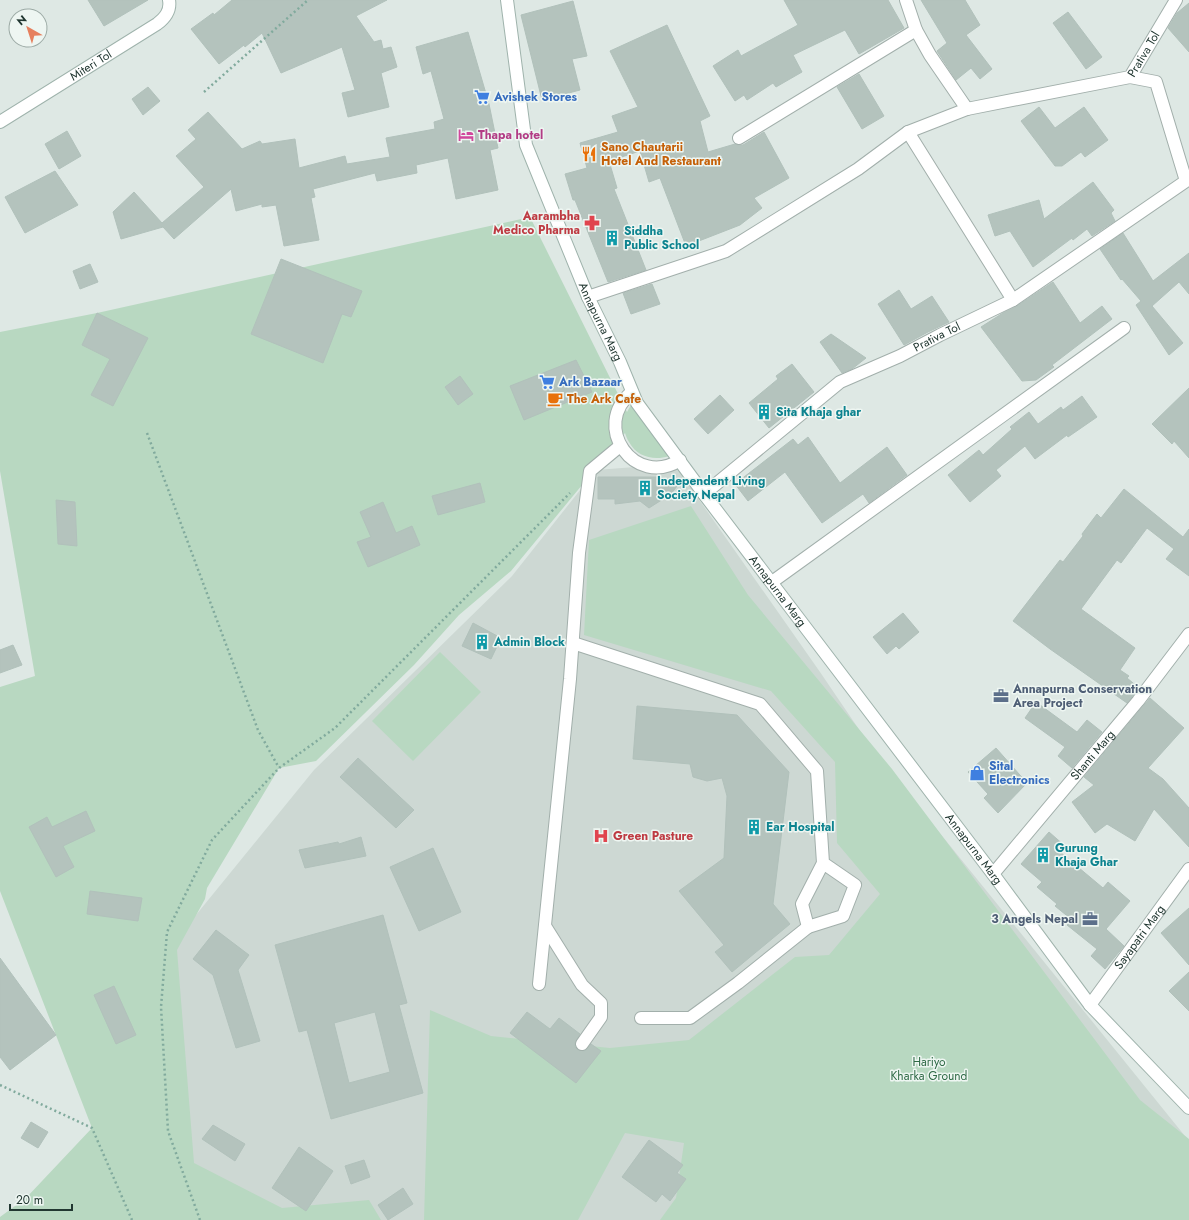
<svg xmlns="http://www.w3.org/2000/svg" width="1189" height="1220" viewBox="0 0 1189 1220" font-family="Jost,sans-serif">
<rect width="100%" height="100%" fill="#dee8e4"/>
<polygon fill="#cdd8d3" points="674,464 820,672 875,753 1189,1141 1189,1220 169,1220 174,942 314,770 512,576 596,470"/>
<g fill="#b8d8c1">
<path d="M 530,217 L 627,412 L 631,405 L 669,456 C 654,461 637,457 629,442 C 627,439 626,436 625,433 L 511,571 L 459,615 L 414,665 L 316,761 L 279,768 L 207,888 L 205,899 L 177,950 L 194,1163 L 282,1208 L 369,1200 L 381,1220 L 0,1220 L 0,1217 L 26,1198 L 92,1128 L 0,891 L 0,687 L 35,676 L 0,471 L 0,332 L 97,313 Z"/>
<polygon points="691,506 748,595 892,769 1140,1100 1189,1139 1189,1220 660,1220 676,1198 684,1143 625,1133 578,1220 424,1220 430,1010 491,1036 610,1048 689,1040 795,957 829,955 880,894 837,843 835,762 771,691 584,635 589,540"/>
<polygon points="440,652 481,692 413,761 372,721"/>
</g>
<g fill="#b4c3bd" stroke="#b1c1bb" fill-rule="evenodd">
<polygon points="88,0 148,0 104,26"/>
<polygon points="232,0 387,0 356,16 374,42 381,40 383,49 391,47 397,67 381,73 389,107 348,117 342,93 355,90 342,47 281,73 262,33 245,47 244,45 219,64 191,29 213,13 214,15"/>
<polygon points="784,0 888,0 904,28 859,54 845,30 793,55 802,72 776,87 773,83 747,100 744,95 735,101 713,66 738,50 741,56 798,25"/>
<polygon points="921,0 965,0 980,25 966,35 992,69 980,79 971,68 956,80 937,51 947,43"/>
<polygon points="573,1 587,56 572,59 580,90 542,100 521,15"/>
<polygon points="1189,3 1189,52 1168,28 1177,13"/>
<polygon points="1068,12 1102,57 1086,69 1053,23"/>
<polygon points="667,25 710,116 700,121 708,152 735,144 739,145 743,145 764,132 789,178 754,198 762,208 740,225 686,246 660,178 649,182 640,151 609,161 617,188 614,189 646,270 608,282 575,200 573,200 565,174 587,168 580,143 618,132 612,116 638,107 610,51"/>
<polygon points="468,32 489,104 498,148 490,150 498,190 456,199 448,158 416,165 417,173 377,181 375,173 313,189 315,197 311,198 319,240 284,246 276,205 262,207 262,204 236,211 231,189 174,239 163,227 121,239 113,212 134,192 162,223 204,187 176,156 196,139 188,130 208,112 242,149 260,141 262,144 295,139 299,168 345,156 347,164 390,157 386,138 435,129 434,122 444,119 431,71 423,74 416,47"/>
<polygon points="859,74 884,116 862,129 837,87"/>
<polygon points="148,87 160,101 143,115 132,99"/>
<polygon points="1039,107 1055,128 1084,107 1108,140 1085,157 1081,152 1062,166 1055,166 1021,121"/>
<polygon points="67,131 81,156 59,169 45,144"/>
<polygon points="55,171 78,205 25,233 5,197"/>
<polygon points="1093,182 1114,210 1111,213 1115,221 1092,236 1087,229 1073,240 1072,238 1033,267 1010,231 995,236 988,215 1039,200 1044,219"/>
<polygon points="1123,233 1153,281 1189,253 1189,294 1179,282 1152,306 1183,343 1169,355 1136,305 1141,301 1122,279 1121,280 1100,249"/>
<polygon points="281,259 362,291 351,317 342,314 323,363 251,334"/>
<polygon points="90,264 98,282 80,289 73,271"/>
<polygon points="1053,282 1080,323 1102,306 1112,319 1052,365 1054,367 1036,380 1022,381 981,327 1003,313 1017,306"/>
<polygon points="652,284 660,304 631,314 623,293"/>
<polygon points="899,290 911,309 932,296 949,322 928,332 904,345 878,304"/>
<polygon points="97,313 148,338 113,406 91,395 110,359 82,345"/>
<polygon points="831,334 866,358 852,369 842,373 820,342"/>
<polygon points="576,360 592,392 524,420 510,386"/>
<polygon points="792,364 814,392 769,428 749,403 778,379 776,376"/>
<polygon points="460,376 473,394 458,405 445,387"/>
<polygon points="1189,388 1189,458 1174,441 1172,444 1152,424"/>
<polygon points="720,395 734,410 708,434 694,419"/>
<polygon points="1082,396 1097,417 1068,437 1067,435 1035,459 1025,446 996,470 1001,476 970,502 948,475 979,450 983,455 1012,429 1010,427 1029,412 1038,424 1061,407 1063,410"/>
<polygon points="808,437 840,483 887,447 907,475 869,503 863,494 822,523 785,472 748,501 735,484 793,439 798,445"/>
<polygon points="598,477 660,477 680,482 671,494 649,508 640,501 615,504 615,499 598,499"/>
<polygon points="480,483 485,502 438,515 432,496"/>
<polygon points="1124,489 1183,537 1189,529 1189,576 1166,559 1174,549 1147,528 1121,563 1117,560 1081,609 1135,648 1120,670 1129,676 1127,678 1139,688 1127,703 1050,649 1013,621 1060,560 1063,562 1083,536 1082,534 1097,514 1101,518"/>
<polygon points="56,500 75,502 77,546 58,544"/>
<polygon points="383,502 396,533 412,526 420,545 368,567 357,542 371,537 360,512"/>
<polygon points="903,613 919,632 899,649 896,646 887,654 873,637"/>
<polygon points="473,623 501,638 491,659 462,646"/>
<polygon points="13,645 22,665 0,673 0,650"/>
<polygon points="1150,698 1184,728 1148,768 1163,779 1189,808 1189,847 1154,809 1135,841 1107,824 1095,833 1072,802 1094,785 1084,777"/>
<polygon points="1036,702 1077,732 1087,720 1102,732 1072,768 1058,756 1065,747 1025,718"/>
<polygon points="637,706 737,715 789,772 773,904 790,924 732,972 715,952 724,945 679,891 724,858 727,796 722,778 707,781 693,777 690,764 633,759"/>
<polygon points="996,748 1027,783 998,813 984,798 988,794 968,772"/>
<polygon points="358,758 414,810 396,828 340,777"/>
<polygon points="86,811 95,831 63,846 74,867 56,877 29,827 47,817 52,827"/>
<polygon points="1049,832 1065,846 1060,852 1103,888 1108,882 1130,901 1106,929 1124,946 1105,969 1091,956 1097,949 1067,925 1071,919 1055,906 1057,904 1037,887 1042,882 1021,864"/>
<polygon points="361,837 366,856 305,868 299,850 338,842 339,844"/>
<polygon points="433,848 461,912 419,931 390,867"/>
<polygon points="90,891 142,898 138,921 87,914"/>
<polygon points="1189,908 1189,965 1161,933"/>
<path d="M 383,915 L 407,1003 L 399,1005 L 423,1093 L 331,1119 L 307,1030 L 299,1032 L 275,945 ZM 375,1012 L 390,1072 L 349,1083 L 334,1023 Z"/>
<polygon points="216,930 249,955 238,970 260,1041 236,1048 213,975 193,959"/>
<polygon points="0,958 56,1035 10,1070 0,1057"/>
<polygon points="1189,972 1189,1011 1169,991"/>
<polygon points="114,986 136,1035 116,1044 94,995"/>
<polygon points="527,1012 550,1029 559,1018 580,1034 575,1043 575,1047 578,1050 585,1051 591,1044 601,1051 576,1083 510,1033"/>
<polygon points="31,1122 48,1132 38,1148 21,1138"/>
<polygon points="213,1125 245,1144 235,1161 202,1139"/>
<polygon points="649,1140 683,1165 677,1173 686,1179 670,1201 662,1194 656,1202 622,1177"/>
<polygon points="299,1147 333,1171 306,1211 272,1188"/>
<polygon points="364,1160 370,1177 351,1184 345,1166"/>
<polygon points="403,1188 413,1204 388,1220 378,1205"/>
</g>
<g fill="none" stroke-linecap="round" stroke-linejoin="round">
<defs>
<g id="service">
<polyline points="739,138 916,30"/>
<path d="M 632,392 C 590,426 635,489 680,460"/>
<polyline points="573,643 760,704 817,771 823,863 802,904 808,927 843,916 855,885 823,863"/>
<polyline points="545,926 582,985 601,1003 601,1017 582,1044"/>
<polyline points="539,984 570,679 579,553 590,471 620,446"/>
<polyline points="641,1018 690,1018 738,983 808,927"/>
</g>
<g id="minor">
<polyline points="906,0 916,30 930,55 967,109"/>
<path id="s1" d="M 588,297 L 726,251 L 858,169 L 908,132 L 967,109 L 1130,77 L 1176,0"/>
<polyline points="1013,300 1186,181 1156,82 1130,77"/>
<path id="s2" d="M 704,494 L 840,382 L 900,356 L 940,335 L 1013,300 L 908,132"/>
<polyline points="772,582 1124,328"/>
<path id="s3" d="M 993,874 L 1138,701 L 1189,634"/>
<path id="s4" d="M 1090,1005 L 1189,869"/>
</g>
<g id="secondary">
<path id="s5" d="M 507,0 L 526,145 L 588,297 L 620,362 L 637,403 L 704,494 L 993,874 L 1090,1005 L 1189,1108"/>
<path id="s6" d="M 0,122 L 157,24 C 165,18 171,11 169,0"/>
</g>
</defs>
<use href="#service" stroke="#a2afab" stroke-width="14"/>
<use href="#minor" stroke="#a2afab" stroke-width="14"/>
<use href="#secondary" stroke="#9fb3ac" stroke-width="14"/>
<g stroke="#81aa9d" stroke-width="2.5" stroke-dasharray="2 3" stroke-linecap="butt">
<polyline points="204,92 308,0"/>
<polyline points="147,433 258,730 279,768"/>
<polyline points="0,1085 92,1128 132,1220"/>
<polyline points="200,1220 168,1131 161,1007 167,932 212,840 279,768 335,728 570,493"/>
</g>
<use href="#service" stroke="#fff" stroke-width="12"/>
<use href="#minor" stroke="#fff" stroke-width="12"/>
<use href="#secondary" stroke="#fff" stroke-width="12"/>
</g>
<defs>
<symbol id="supermarket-bare" viewBox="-9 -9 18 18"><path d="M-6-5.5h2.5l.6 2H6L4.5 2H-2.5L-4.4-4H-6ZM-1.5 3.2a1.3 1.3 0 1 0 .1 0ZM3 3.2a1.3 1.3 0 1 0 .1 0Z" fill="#3f7fe0" stroke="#eef6f2" stroke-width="2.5" paint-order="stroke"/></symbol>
<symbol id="hotel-bare" viewBox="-9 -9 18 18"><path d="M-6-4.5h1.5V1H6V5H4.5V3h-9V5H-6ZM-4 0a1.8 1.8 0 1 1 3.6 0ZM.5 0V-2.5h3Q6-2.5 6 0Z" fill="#d1479c" stroke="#eef6f2" stroke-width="2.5" paint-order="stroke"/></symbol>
<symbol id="restaurant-bare" viewBox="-9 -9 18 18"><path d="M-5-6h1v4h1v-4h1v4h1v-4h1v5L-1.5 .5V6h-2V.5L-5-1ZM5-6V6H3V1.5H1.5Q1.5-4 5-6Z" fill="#e8710a" stroke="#eef6f2" stroke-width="2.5" paint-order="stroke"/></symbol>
<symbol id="pharmacy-bare" viewBox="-9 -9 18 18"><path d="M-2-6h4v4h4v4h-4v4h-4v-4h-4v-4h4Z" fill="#e0444e" stroke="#eef6f2" stroke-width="2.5" paint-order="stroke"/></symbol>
<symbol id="building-bare" viewBox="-9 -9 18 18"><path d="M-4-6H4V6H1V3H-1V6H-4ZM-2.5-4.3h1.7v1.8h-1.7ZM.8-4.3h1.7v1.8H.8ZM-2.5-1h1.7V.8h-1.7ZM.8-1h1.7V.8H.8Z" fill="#0f9aa8" stroke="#eef6f2" stroke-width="2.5" paint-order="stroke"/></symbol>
<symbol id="cafe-bare" viewBox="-9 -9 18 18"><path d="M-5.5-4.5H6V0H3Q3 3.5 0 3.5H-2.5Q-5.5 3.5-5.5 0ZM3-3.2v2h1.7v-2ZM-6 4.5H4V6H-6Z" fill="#e8710a" stroke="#eef6f2" stroke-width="2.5" paint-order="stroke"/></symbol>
<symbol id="office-bare" viewBox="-9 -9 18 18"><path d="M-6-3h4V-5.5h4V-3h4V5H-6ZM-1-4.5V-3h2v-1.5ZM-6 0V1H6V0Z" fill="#5c6f8a" stroke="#eef6f2" stroke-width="2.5" paint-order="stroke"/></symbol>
<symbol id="shop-bare" viewBox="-9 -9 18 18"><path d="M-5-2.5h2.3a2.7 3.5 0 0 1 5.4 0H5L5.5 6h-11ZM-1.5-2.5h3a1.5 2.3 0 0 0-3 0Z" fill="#3f7fe0" stroke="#eef6f2" stroke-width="2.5" paint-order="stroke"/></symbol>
<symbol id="hospital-bare" viewBox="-9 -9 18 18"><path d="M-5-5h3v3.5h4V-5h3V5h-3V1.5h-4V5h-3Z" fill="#e0444e" stroke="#eef6f2" stroke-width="2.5" paint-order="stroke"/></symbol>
</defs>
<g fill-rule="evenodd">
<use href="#supermarket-bare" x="471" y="86" width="22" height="22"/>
<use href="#hotel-bare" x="455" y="124" width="22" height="22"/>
<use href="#restaurant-bare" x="578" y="143" width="22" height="22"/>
<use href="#pharmacy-bare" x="581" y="212" width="22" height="22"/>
<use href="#building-bare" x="601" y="227" width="22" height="22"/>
<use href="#supermarket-bare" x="536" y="371" width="22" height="22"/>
<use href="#cafe-bare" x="544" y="388" width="22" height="22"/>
<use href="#building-bare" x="753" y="401" width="22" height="22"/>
<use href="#building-bare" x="634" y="477" width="22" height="22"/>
<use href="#building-bare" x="471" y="631" width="22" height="22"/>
<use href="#office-bare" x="990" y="685" width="22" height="22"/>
<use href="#shop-bare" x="966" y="762" width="22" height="22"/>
<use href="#building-bare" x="743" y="816" width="22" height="22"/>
<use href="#hospital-bare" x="590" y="825" width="22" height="22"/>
<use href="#building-bare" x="1032" y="844" width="22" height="22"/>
<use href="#office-bare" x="1079" y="908" width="22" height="22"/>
</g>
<g text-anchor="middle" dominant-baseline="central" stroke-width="3" stroke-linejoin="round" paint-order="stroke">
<g font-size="12" fill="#213731" stroke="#eef6f2">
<text stroke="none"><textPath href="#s1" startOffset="619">Prativa Tol</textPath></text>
<text stroke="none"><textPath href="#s6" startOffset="107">Miteri Tol</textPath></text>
<text stroke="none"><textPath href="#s5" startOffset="338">Annapurna Marg</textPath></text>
<text stroke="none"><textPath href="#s2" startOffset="283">Prativa Tol</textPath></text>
<text stroke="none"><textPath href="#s5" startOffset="662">Annapurna Marg</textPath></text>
<text stroke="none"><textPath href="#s3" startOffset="155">Shanti Marg</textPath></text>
<text stroke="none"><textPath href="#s5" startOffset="986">Annapurna Marg</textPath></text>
<text stroke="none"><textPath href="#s4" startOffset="84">Sayapatri Marg</textPath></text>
</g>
<g font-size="12" font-weight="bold" fill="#366cbe" stroke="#eef6f2" text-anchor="start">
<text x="494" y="97">Avishek Stores</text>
<text x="559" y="382">Ark Bazaar</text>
<text x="989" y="766">Sital<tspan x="989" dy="14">Electronics</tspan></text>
</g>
<g font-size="12" font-weight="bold" fill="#b23c85" stroke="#eef6f2" text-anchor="start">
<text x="478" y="135">Thapa hotel</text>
</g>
<g font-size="12" font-weight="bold" fill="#c56008" stroke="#eef6f2" text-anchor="start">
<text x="601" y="147">Sano Chautarii<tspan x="601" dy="14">Hotel And Restaurant</tspan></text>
<text x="567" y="399">The Ark Cafe</text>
</g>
<g font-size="12" font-weight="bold" fill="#be3a42" stroke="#eef6f2" text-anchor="end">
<text x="580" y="216">Aarambha<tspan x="580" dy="14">Medico Pharma</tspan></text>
<text x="613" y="836" text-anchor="start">Green Pasture</text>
</g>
<g font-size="12" font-weight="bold" fill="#0d838f" stroke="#eef6f2" text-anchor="start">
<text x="624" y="231">Siddha<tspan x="624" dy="14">Public School</tspan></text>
<text x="776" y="412">Sita Khaja ghar</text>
<text x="657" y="481">Independent Living<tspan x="657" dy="14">Society Nepal</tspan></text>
<text x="494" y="642">Admin Block</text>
<text x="766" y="827">Ear Hospital</text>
<text x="1055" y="848">Gurung<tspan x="1055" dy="14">Khaja Ghar</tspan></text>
</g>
<g font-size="12" font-weight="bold" fill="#4e5e75" stroke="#eef6f2" text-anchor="start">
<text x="1013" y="689">Annapurna Conservation<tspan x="1013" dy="14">Area Project</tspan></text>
<text x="1078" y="919" text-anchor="end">3 Angels Nepal</text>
</g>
<g font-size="12" fill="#2f6a46" stroke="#eef6f2">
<text x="929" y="1062">Hariyo<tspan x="929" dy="14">Kharka Ground</tspan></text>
</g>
</g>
<g transform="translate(28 28) rotate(321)"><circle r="19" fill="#eef6f2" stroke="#9caaa5"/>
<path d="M0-3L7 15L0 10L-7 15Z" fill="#e6805e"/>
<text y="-6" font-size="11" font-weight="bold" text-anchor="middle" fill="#213731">N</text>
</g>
<path d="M10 1204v6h62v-6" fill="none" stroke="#213731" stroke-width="2"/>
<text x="16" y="1204" font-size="12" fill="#213731" stroke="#eef6f2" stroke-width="3" paint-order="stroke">20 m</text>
</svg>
